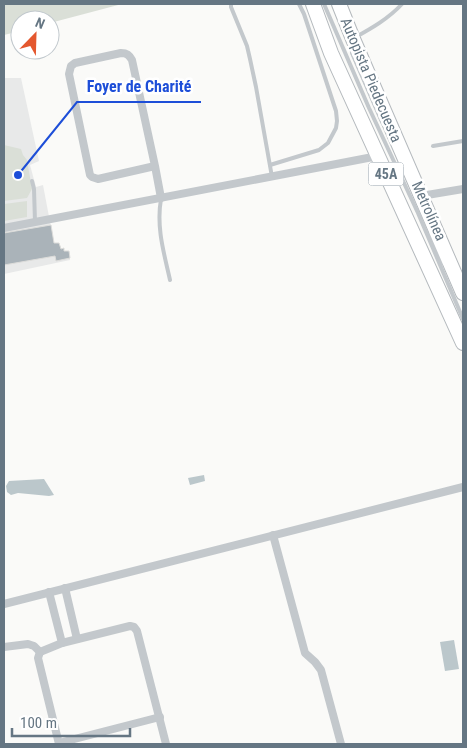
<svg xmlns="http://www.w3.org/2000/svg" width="467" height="748" viewBox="0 0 467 748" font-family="'Roboto Condensed',sans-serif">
<rect width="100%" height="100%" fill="#fafaf8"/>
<polygon fill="#e8e9e9" points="4,78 21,78 39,161 30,165 36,187 43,185 54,243 59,243 61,248 64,248 64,251 69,251 70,260 4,274"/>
<g fill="#dadfd7">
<polygon points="4,4 122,4 50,23 50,20 20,20 20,31 4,35"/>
<polygon points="4,145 21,149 23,155 27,160 32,189 27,198 4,201"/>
<polygon points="27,201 27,217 4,221 4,204"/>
</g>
<g fill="#bbc7cb">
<polygon points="204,475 205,481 190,485 188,478"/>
<polygon points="44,479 54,495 49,496 18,493 11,495 7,492 6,486 9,481"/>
<polygon points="454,640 459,669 445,671 440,642"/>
</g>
<polygon fill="#aab3b9" stroke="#dcdcda" points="51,225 54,243 59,243 61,249 64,248 64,251 69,251 70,258 56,261 55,256 4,265 4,233"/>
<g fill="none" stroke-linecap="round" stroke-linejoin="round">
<defs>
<g id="highway">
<polyline points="313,4 331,53 463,343"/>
<polyline points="339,4 353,39 463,293"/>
</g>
</defs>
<use href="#highway" stroke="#b4b9bd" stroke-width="16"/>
<g stroke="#c3c8cc" stroke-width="4">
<polyline points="231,4 231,7 247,46 250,59 256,87 272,177"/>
<polyline points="324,4 369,108 418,213 463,319"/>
<path d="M 354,38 C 372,28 388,19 402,4"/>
<polyline points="352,53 382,122"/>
<polyline points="433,146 463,141"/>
<polyline points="270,165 319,150 328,143 336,128 337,121 336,111 304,14 299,4"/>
<polyline points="32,181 34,189 35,222"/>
<path d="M 161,199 C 156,227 164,253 170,280"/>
<polyline points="430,234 442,263"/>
</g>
<g stroke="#c3c8cc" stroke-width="8">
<path d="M 155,166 L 98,179 L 92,177 L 90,175 L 69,74 L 71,66 L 75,63 L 121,53 C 127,53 129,55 132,60 L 155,166 L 161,198"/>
<polyline points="421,196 463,189"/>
<polyline points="4,228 378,156"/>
<polyline points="273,535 305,653 315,662 321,670 341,744"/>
<polyline points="65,588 77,639"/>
<polyline points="49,592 62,643"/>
<polyline points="4,604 463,487"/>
<polyline points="4,647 28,644 34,646 40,652"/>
<polyline points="40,652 62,643 130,626 134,627 137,631 166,744"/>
<polyline points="40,652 38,658 59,744"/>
<polyline points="59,743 160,717"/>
</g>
<use href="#highway" stroke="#fff" stroke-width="14"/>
</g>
<g text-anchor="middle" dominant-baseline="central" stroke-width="5" stroke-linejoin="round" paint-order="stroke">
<rect fill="#fff" stroke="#939fa8" stroke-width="1" x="368.5" y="162.5" width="35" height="23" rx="4"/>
<g font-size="14" font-weight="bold" fill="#657683">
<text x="386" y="174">45A</text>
</g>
<g font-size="15" fill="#657683" stroke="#fff">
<text transform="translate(371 80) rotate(67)">Autopista Piedecuesta</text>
<text transform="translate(429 211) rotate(66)">Metrolínea</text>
</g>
</g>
<path fill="none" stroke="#1d4ed8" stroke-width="2" d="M18 175L77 102H201"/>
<circle fill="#1d4ed8" stroke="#fff" stroke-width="2" cx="18" cy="175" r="5"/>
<g font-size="16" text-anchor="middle" font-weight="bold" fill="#1d4ed8" stroke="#fff" stroke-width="5" stroke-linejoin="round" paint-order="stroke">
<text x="139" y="92">Foyer de Charité</text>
</g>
<rect width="467" height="748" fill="none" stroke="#657683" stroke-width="10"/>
<g transform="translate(35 35) rotate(23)"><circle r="24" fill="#ffffff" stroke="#c1c8cd"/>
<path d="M0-4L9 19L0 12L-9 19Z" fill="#e4572e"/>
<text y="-8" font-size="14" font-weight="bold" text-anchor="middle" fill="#657683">N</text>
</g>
<path d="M12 728v8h118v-8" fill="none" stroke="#657683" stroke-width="2.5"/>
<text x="20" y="728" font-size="15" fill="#657683" stroke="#ffffff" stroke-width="4" paint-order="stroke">100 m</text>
</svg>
